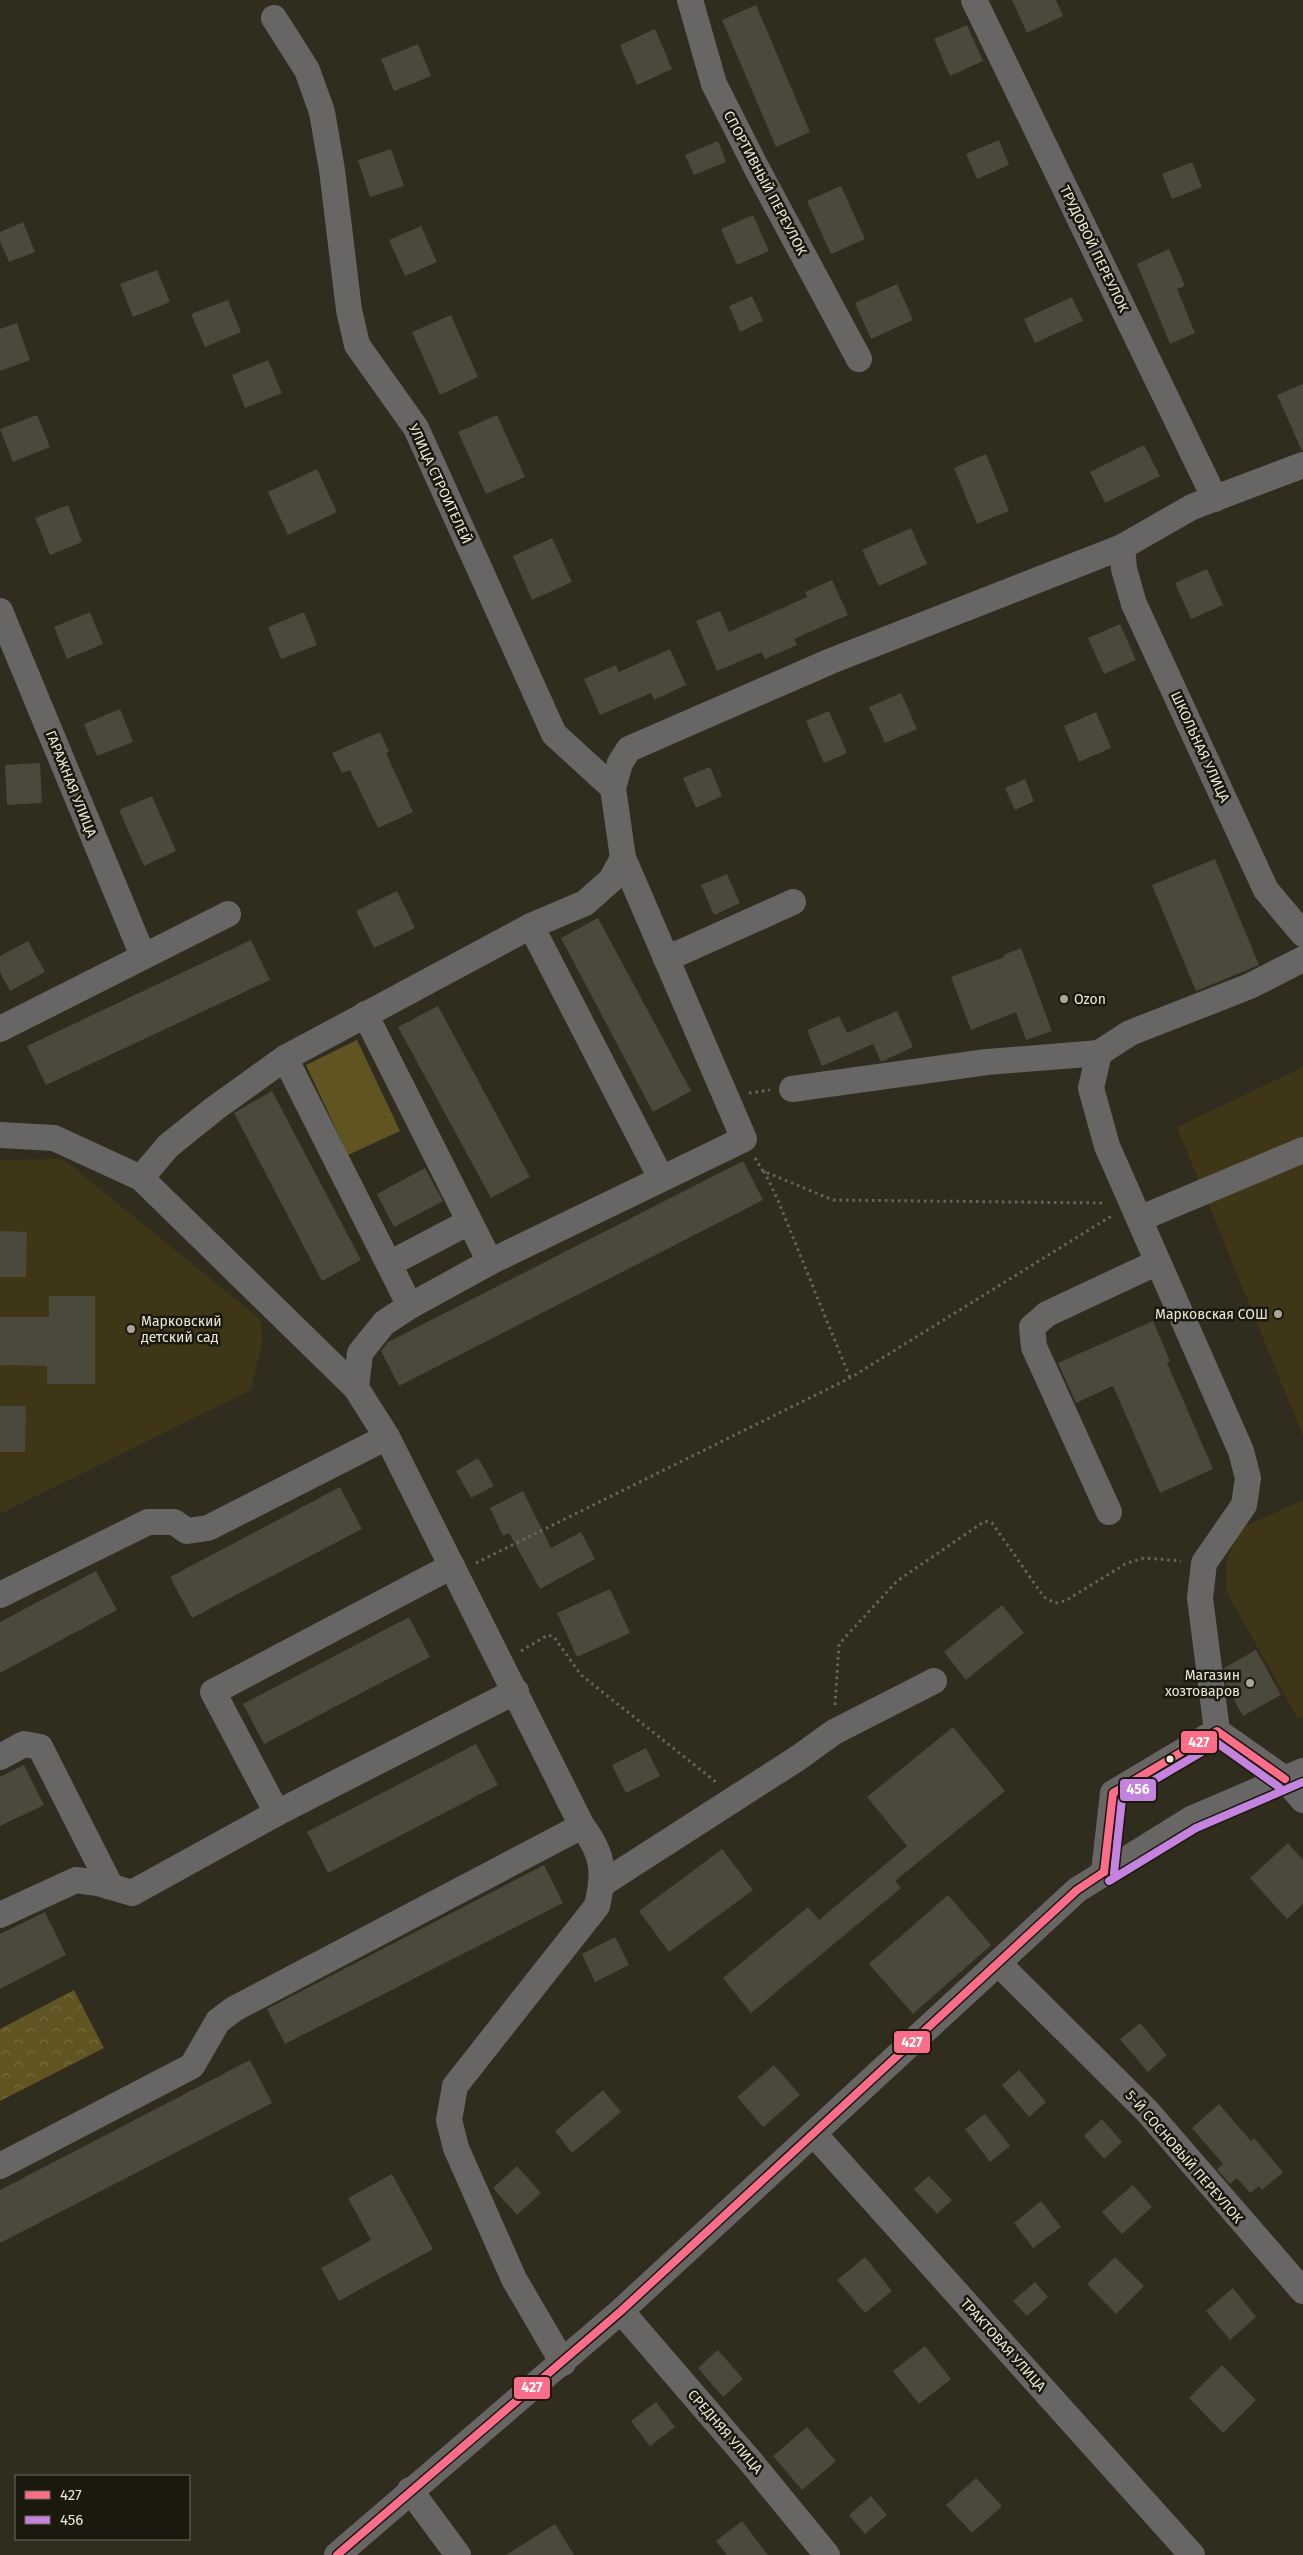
<svg xmlns="http://www.w3.org/2000/svg" width="1303" height="2555" viewBox="0 0 1303 2555" font-family="'Fira Sans',sans-serif">
<defs>
<pattern id="forest-crowns" width="20" height="18" patternUnits="userSpaceOnUse" patternTransform="scale(1.25)"><rect width="20" height="18" fill="#605423"/><path d="M2 6a3 3 0 1 1 6 0M12 15a3 3 0 1 1 6 0" fill="none" stroke="#776d42"/></pattern>
</defs>
<rect width="100%" height="100%" fill="#302c1e"/>
<g fill="#3f3618">
<polygon points="1303,1067 1303,1436 1177,1127"/>
<polygon points="63,1159 260,1319 263,1339 251,1390 0,1514 0,1160"/>
<polygon points="1303,1500 1303,1718 1297,1717 1226,1591 1226,1563 1239,1529"/>
</g>
<polygon fill="url(#forest-crowns)" points="74,1990 104,2048 0,2101 0,2029"/>
<polygon fill="#605423" points="357,1040 400,1131 348,1155 306,1065"/>
<g fill="#4b483c">
<polygon points="1012,0 1056,0 1063,16 1027,33"/>
<polygon points="756,5 810,132 776,147 722,20"/>
<polygon points="967,25 983,61 950,76 934,39"/>
<polygon points="655,29 672,69 637,85 620,45"/>
<polygon points="418,44 431,76 394,91 381,59"/>
<polygon points="999,140 1009,165 977,179 966,154"/>
<polygon points="718,141 726,162 694,175 685,155"/>
<polygon points="391,149 404,186 370,197 358,160"/>
<polygon points="1192,162 1202,187 1172,199 1162,174"/>
<polygon points="841,186 865,239 831,254 807,201"/>
<polygon points="753,215 769,251 737,265 721,229"/>
<polygon points="23,222 35,252 9,262 0,241 0,232"/>
<polygon points="421,226 437,262 405,276 389,240"/>
<polygon points="1169,249 1185,286 1177,289 1195,333 1170,344 1137,264"/>
<polygon points="157,270 170,302 133,317 120,284"/>
<polygon points="897,284 913,320 871,339 855,303"/>
<polygon points="752,296 763,321 740,332 729,306"/>
<polygon points="1072,297 1083,321 1035,343 1024,319"/>
<polygon points="228,300 241,332 205,347 191,314"/>
<polygon points="451,315 478,377 440,395 412,332"/>
<polygon points="17,323 30,360 0,371 0,329"/>
<polygon points="268,360 282,393 245,408 232,375"/>
<polygon points="1303,384 1303,450 1302,451 1277,395"/>
<polygon points="37,415 50,447 13,462 0,429"/>
<polygon points="497,415 525,477 486,494 458,432"/>
<polygon points="1144,445 1160,476 1105,503 1090,472"/>
<polygon points="986,454 1009,511 977,524 954,468"/>
<polygon points="317,469 337,512 288,535 268,492"/>
<polygon points="68,505 82,542 50,555 35,518"/>
<polygon points="911,528 927,564 879,586 862,550"/>
<polygon points="552,538 572,582 532,600 513,556"/>
<polygon points="1207,569 1223,605 1191,619 1175,583"/>
<polygon points="832,580 848,615 794,639 797,645 765,659 762,652 717,671 696,621 720,611 729,632 807,597 805,592"/>
<polygon points="90,612 103,644 67,659 54,627"/>
<polygon points="304,612 317,645 281,659 268,627"/>
<polygon points="1120,624 1136,660 1104,674 1088,638"/>
<polygon points="670,649 686,685 654,700 651,693 600,715 584,679 616,665 619,672"/>
<polygon points="901,693 917,729 885,743 869,707"/>
<polygon points="120,709 133,742 97,756 84,724"/>
<polygon points="829,711 847,753 824,763 806,721"/>
<polygon points="1096,712 1111,748 1079,762 1064,726"/>
<polygon points="380,732 389,752 386,753 413,812 378,828 350,770 342,773 332,753"/>
<polygon points="40,763 42,803 7,805 5,765"/>
<polygon points="710,767 722,796 696,808 683,778"/>
<polygon points="1025,779 1034,801 1015,810 1005,788"/>
<polygon points="152,796 176,851 144,866 119,810"/>
<polygon points="1215,859 1259,965 1196,991 1152,885"/>
<polygon points="727,874 740,903 714,915 701,885"/>
<polygon points="397,891 415,928 374,948 356,911"/>
<polygon points="598,918 691,1091 653,1112 561,938"/>
<polygon points="251,940 270,980 46,1085 27,1046"/>
<polygon points="28,941 45,972 10,991 0,972 0,956"/>
<polygon points="1021,948 1052,1031 1026,1040 1016,1012 971,1030 951,977 1004,957 1003,955"/>
<polygon points="438,1006 530,1177 491,1198 398,1027"/>
<polygon points="897,1011 913,1047 881,1062 873,1044 822,1066 807,1030 839,1016 847,1033"/>
<polygon points="272,1091 361,1260 322,1281 234,1113"/>
<polygon points="743,1161 763,1200 399,1386 381,1351 388,1342"/>
<polygon points="425,1168 443,1201 394,1227 377,1194"/>
<polygon points="0,1231 27,1232 26,1277 0,1277"/>
<polygon points="49,1296 95,1296 95,1384 47,1384 47,1366 0,1365 0,1317 49,1317"/>
<polygon points="1153,1321 1170,1361 1167,1363 1213,1469 1160,1493 1113,1386 1076,1403 1058,1363"/>
<polygon points="0,1406 26,1406 25,1452 0,1452"/>
<polygon points="478,1458 494,1486 471,1498 456,1471"/>
<polygon points="340,1487 362,1529 192,1618 170,1577"/>
<polygon points="523,1491 551,1548 581,1532 595,1559 540,1589 509,1533 503,1536 490,1508"/>
<polygon points="96,1571 117,1610 0,1673 0,1622"/>
<polygon points="610,1589 630,1633 577,1657 557,1613"/>
<polygon points="1002,1605 1024,1633 966,1680 944,1652"/>
<polygon points="409,1617 430,1657 264,1744 243,1704"/>
<polygon points="1256,1650 1281,1695 1243,1716 1226,1685 1224,1668"/>
<polygon points="953,1727 1005,1791 895,1881 901,1888 751,2013 723,1978 808,1907 819,1920 907,1846 867,1797"/>
<polygon points="476,1744 498,1785 328,1873 307,1832"/>
<polygon points="646,1748 660,1776 626,1793 612,1765"/>
<polygon points="24,1765 44,1805 0,1826 0,1777"/>
<polygon points="1288,1843 1303,1860 1303,1904 1287,1919 1250,1878"/>
<polygon points="722,1849 753,1890 669,1952 639,1911"/>
<polygon points="544,1865 563,1903 285,2044 267,2009"/>
<polygon points="948,1895 991,1945 913,2014 869,1964"/>
<polygon points="45,1912 66,1955 0,1989 0,1934"/>
<polygon points="615,1937 629,1965 595,1982 582,1954"/>
<polygon points="1140,2023 1167,2055 1148,2072 1120,2039"/>
<polygon points="250,2060 272,2103 0,2243 0,2190"/>
<polygon points="774,2065 800,2095 763,2127 737,2097"/>
<polygon points="1019,2070 1046,2102 1029,2117 1002,2085"/>
<polygon points="603,2090 621,2112 572,2153 555,2131"/>
<polygon points="1219,2104 1251,2141 1254,2138 1283,2172 1262,2190 1259,2186 1250,2193 1237,2178 1230,2184 1217,2169 1223,2164 1192,2128"/>
<polygon points="985,2114 1010,2146 990,2162 965,2129"/>
<polygon points="1102,2119 1122,2142 1104,2159 1084,2136"/>
<polygon points="517,2166 541,2193 517,2215 493,2188"/>
<polygon points="392,2174 433,2249 339,2301 321,2268 371,2240 348,2198"/>
<polygon points="929,2176 952,2200 937,2214 914,2189"/>
<polygon points="1133,2185 1152,2207 1122,2234 1102,2212"/>
<polygon points="1041,2201 1061,2227 1033,2248 1014,2223"/>
<polygon points="865,2257 892,2291 865,2313 837,2280"/>
<polygon points="1115,2257 1144,2286 1116,2314 1087,2284"/>
<polygon points="1035,2282 1048,2297 1027,2316 1013,2301"/>
<polygon points="1233,2288 1256,2317 1230,2340 1206,2311"/>
<polygon points="925,2346 951,2379 919,2404 893,2371"/>
<polygon points="718,2350 743,2379 723,2397 698,2368"/>
<polygon points="1222,2365 1256,2400 1223,2433 1189,2398"/>
<polygon points="656,2402 675,2427 650,2446 631,2421"/>
<polygon points="807,2427 836,2461 802,2490 773,2456"/>
<polygon points="976,2478 1002,2506 972,2533 946,2505"/>
<polygon points="871,2496 887,2515 865,2534 849,2515"/>
<polygon points="742,2521 768,2555 727,2555 716,2541"/>
<polygon points="555,2524 574,2555 506,2555"/>
</g>
<g fill="none" stroke-linecap="round" stroke-linejoin="round">
<g stroke="#676561" stroke-width="3" stroke-dasharray="2.5 4" stroke-linecap="butt">
<polyline points="749,1093 770,1090"/>
<polyline points="755,1158 763,1171 833,1200 1106,1203"/>
<polyline points="764,1171 777,1198 850,1378"/>
<polyline points="476,1563 850,1378 1113,1215"/>
<polyline points="521,1651 548,1635 554,1637 581,1675 716,1782"/>
<polyline points="835,1705 839,1644 897,1581 985,1521 992,1523 1044,1597 1055,1603 1065,1601 1127,1563 1144,1558 1181,1561"/>
</g>
<g stroke="#676665" stroke-width="26">
<polyline points="690,0 714,84 756,167 859,359"/>
<polyline points="974,0 1215,499"/>
<polyline points="274,18 307,70 322,112 332,170 349,310 357,345 416,428 554,734 613,788"/>
<polyline points="1122,547 1124,569 1134,604 1266,890 1303,934"/>
<polyline points="0,611 143,956"/>
<polyline points="531,926 661,1178"/>
<polyline points="666,959 793,902"/>
<polyline points="365,1014 490,1262"/>
<polyline points="0,1029 228,914"/>
<polyline points="285,1058 410,1306"/>
<polyline points="792,1089 987,1062 1099,1053"/>
<polyline points="0,1135 54,1138 141,1178 168,1146 214,1109 285,1058 531,926 585,903 611,880 623,858"/>
<path d="M 141,1178 L 356,1388 L 387,1437 L 582,1826 C 604,1855 605,1872 597,1906 L 455,2086 L 449,2120 L 456,2148 L 514,2279 L 563,2363"/>
<polyline points="1139,1219 1303,1150"/>
<polyline points="389,1264 469,1222"/>
<polyline points="356,1388 360,1353 384,1323 410,1306 490,1262 744,1139 623,858 613,788 620,763 629,749 831,661 1122,547 1192,507 1303,465"/>
<polyline points="1109,1512 1034,1347 1032,1327 1047,1314 1158,1262"/>
<polyline points="452,1566 213,1692 277,1813 516,1691"/>
<polyline points="0,1595 148,1522 174,1522 187,1531 208,1528 387,1437"/>
<polyline points="1217,1731 1200,1598 1204,1563 1244,1505 1248,1478 1241,1451 1107,1146 1091,1088 1099,1053 1130,1033 1250,986 1303,959"/>
<polyline points="0,1757 24,1744 40,1747 111,1887"/>
<polyline points="1104,1872 1113,1793 1217,1731 1285,1779 1303,1800"/>
<polyline points="602,1884 798,1758 834,1732 934,1681"/>
<polyline points="0,1915 76,1880 98,1883 132,1893 277,1813"/>
<polyline points="998,1963 1147,2111 1303,2291"/>
<polyline points="814,2134 1192,2555"/>
<polyline points="0,2166 192,2066 218,2021 234,2009 582,1826"/>
<polyline points="621,2311 751,2462 827,2555"/>
<polyline points="410,2490 458,2555"/>
<polyline points="337,2555 621,2311 1077,1890 1191,1819 1303,1771"/>
</g>
<defs>
<g id="bus-1">
<polyline points="1104,1872 1113,1793 1217,1731 1285,1779"/>
<polyline points="337,2555 621,2311 1077,1890 1104,1872"/>
</g>
<g id="bus-2">
<polyline points="1114,1873 1122,1799 1217,1743 1279,1787"/>
<polyline points="1109,1881 1196,1828 1303,1782"/>
</g>
</defs>
<use href="#bus-1" stroke="#1b180d" stroke-width="11"/>
<use href="#bus-2" stroke="#1b180d" stroke-width="11"/>
<use href="#bus-1" stroke="#fb6d88" stroke-width="8"/>
<use href="#bus-2" stroke="#c483df" stroke-width="8"/>
</g>
<g fill="#aaa698" stroke="#1b180d" stroke-width="2">
<circle cx="1064" cy="999" r="5"/>
<circle cx="1278" cy="1314" r="5"/>
<circle cx="131" cy="1329" r="5"/>
<circle cx="1250" cy="1683" r="5"/>
</g>
<circle fill="#ece8d9" stroke="#1b180d" stroke-width="2" cx="1170" cy="1759" r="4.5"/>
<g text-anchor="middle" dominant-baseline="central" stroke-width="5" stroke-linejoin="round" paint-order="stroke">
<g font-size="14" fill="#ece8d9" stroke="#1b180d">
<text transform="translate(765 183) rotate(62)">СПОРТИВНЫЙ ПЕРЕУЛОК</text>
<text transform="translate(1094 249) rotate(64)">ТРУДОВОЙ ПЕРЕУЛОК</text>
<text transform="translate(440 484) rotate(65)">УЛИЦА СТРОИТЕЛЕЙ</text>
<text transform="translate(1200 747) rotate(65)">ШКОЛЬНАЯ УЛИЦА</text>
<text transform="translate(71 784) rotate(68)">ГАРАЖНАЯ УЛИЦА</text>
<text transform="translate(1184 2157) rotate(49)">5-Й СОСНОВЫЙ ПЕРЕУЛОК</text>
<text transform="translate(1003 2345) rotate(48)">ТРАКТОВАЯ УЛИЦА</text>
<text transform="translate(725 2432) rotate(49)">СРЕДНЯЯ УЛИЦА</text>
</g>
<g font-size="14" fill="#ece8d9" stroke="#1b180d" text-anchor="start">
<text x="1074" y="999">Ozon</text>
<text x="1268" y="1314" text-anchor="end">Марковская СОШ</text>
<text x="141" y="1321">Марковский<tspan x="141" dy="16">детский сад</tspan></text>
<text x="1240" y="1675" text-anchor="end">Магазин<tspan x="1240" dy="16">хозтоваров</tspan></text>
</g>
</g>
<g stroke="#1b180d" stroke-width="2">
<rect x="1180" y="1730" width="38" height="24" rx="5" fill="#fb6d88"/>
<rect x="1119" y="1778" width="38" height="24" rx="5" fill="#c483df"/>
<rect x="893" y="2030" width="38" height="24" rx="5" fill="#fb6d88"/>
<rect x="513" y="2376" width="38" height="24" rx="5" fill="#fb6d88"/>
</g>
<g font-size="14" text-anchor="middle" font-weight="bold" fill="#fff">
<text x="1199" y="1747">427</text>
<text x="1138" y="1794">456</text>
<text x="912" y="2047">427</text>
<text x="532" y="2392">427</text>
</g>
<rect x="15" y="2475" width="175" height="65" fill="#1b180d" stroke="#6f6b5f"/>
<rect x="25" y="2491" width="25" height="8" fill="#fb6d88" stroke="#6f6b5f"/>
<text x="60" y="2500" font-size="15" fill="#ece8d9">427</text>
<rect x="25" y="2516" width="25" height="8" fill="#c483df" stroke="#6f6b5f"/>
<text x="60" y="2525" font-size="15" fill="#ece8d9">456</text>
</svg>
